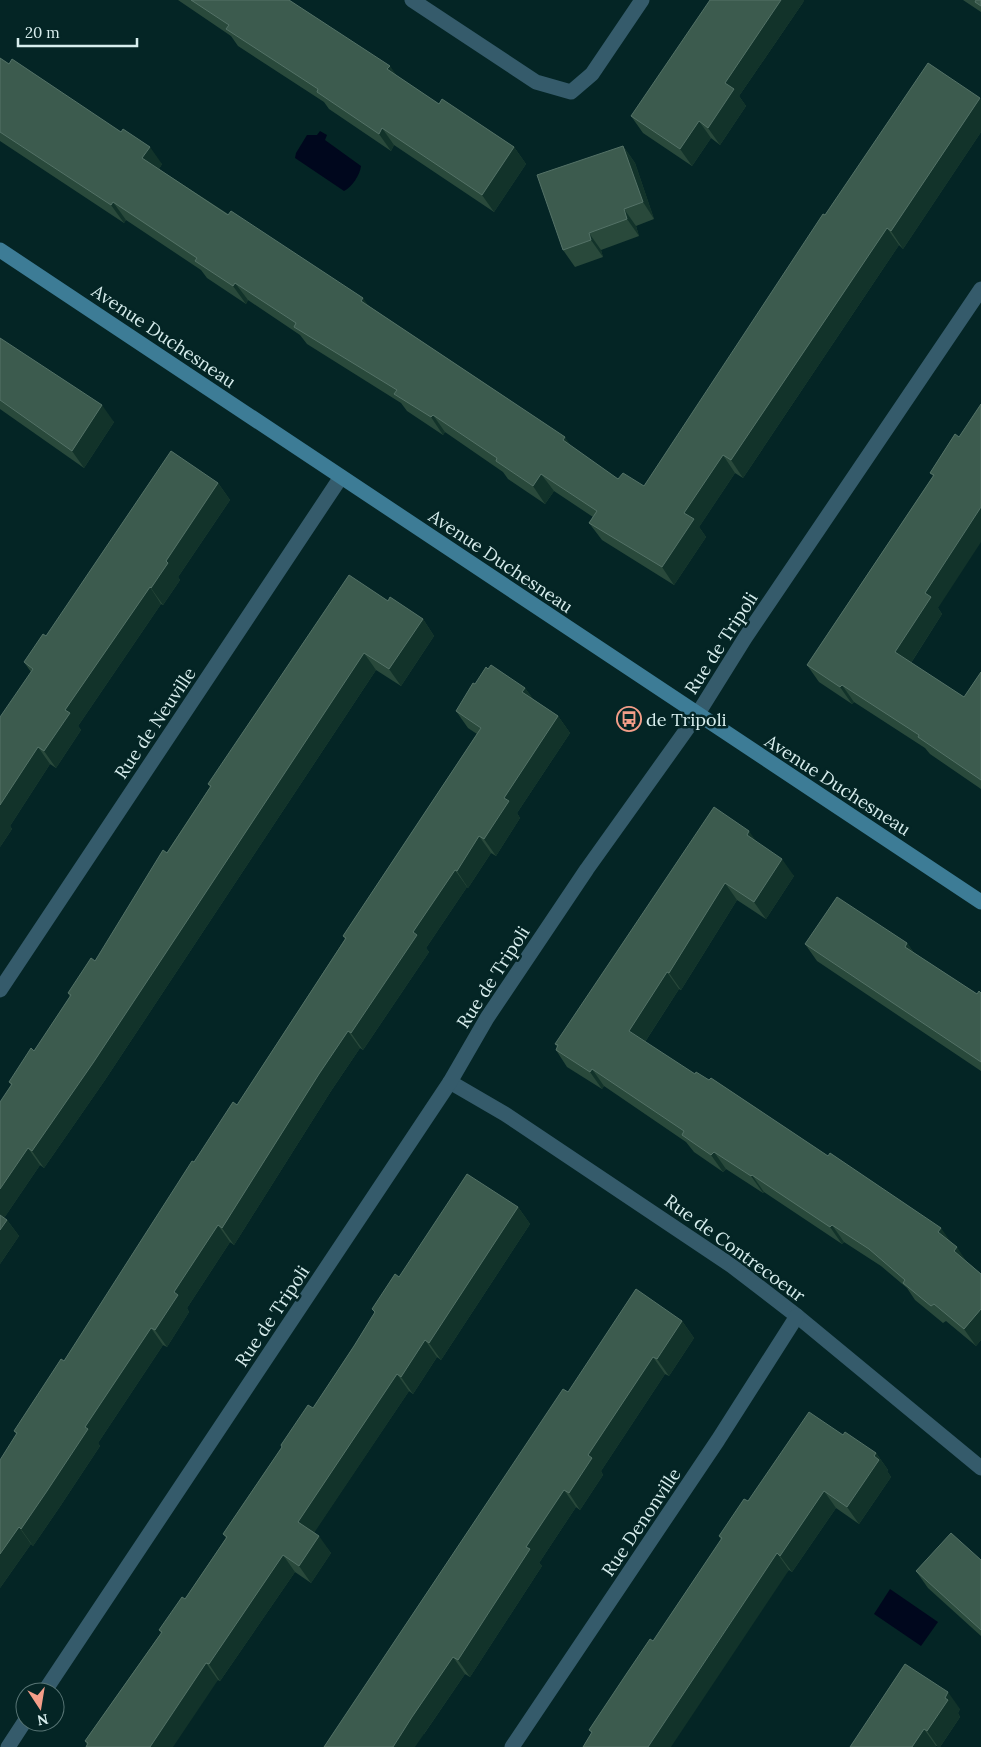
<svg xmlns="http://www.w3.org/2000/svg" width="981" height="1747" viewBox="0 0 981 1747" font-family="Lora,serif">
<rect width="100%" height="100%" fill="#042525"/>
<g fill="#00071d">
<path d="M 320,131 L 327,135 L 325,140 L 361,166 C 360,175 352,187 344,191 L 295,158 L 296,153 L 307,135 L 317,135 Z"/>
<polygon points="890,1589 938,1622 921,1646 874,1614"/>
</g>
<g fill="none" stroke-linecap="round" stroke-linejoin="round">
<g stroke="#355b6b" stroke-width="15">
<polyline points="412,0 536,82 571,92 592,74 642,0"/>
<polyline points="0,990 341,477"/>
<polyline points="450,1082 505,1114 732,1266 797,1316 981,1468"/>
<polyline points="44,1692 450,1082 487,1018 587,869 697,715 745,638 981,289"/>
<polyline points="8,1747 25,1721"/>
<polyline points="512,1747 718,1440 797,1316"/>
</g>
<polyline stroke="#3d7c96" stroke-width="15" points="0,250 981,902"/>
</g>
<g fill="#29493b">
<polygon points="178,0 289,0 397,76 439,104 514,147 526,164 494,212 394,145 391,151 329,109 324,102 238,46 231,36"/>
<polygon points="963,0 981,0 981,12"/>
<polygon points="804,1 739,96 746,106 720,145 711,138 692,166 643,133 631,116"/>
<polygon points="0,58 162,164 159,169 369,306 618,479 644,486 825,215 981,100 981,132 903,249 899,245 743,478 735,473 699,527 706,537 674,585 602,540 589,523 593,517 554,491 545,504 508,479 503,472 445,432 443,435 407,411 401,403 307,344 300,335 248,300 246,304 207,278 201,270 126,220 124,223 0,141"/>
<polygon points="623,146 635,163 654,219 636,226 639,236 601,250 603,257 575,267 563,250"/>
<polygon points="0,338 114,422 84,468 0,409"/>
<polygon points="955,434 938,608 942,614 911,663 964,697 981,672 981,789 930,754 925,748 854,702 852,704 819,682 807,665 933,476 930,473"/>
<polygon points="218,483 230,500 178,577 180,580 163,605 161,604 78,726 81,730 56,768 50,764 10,826 12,829 0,847 31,672 24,662 46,636"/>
<polygon points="388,601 423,619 434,636 401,686 376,670 105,1080 44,1168 40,1165 4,1218 7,1220 19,1236 0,1264 11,1085 9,1082 34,1051 70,997 68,993 95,961 210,787 208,784"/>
<polygon points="475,684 525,688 533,699 558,716 570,733 517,813 520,818 496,856 491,853 468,888 467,887 426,948 429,952 363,1050 360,1048 331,1091 234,1245 230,1242 187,1308 189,1312 167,1347 163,1345 98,1443 100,1446 59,1508 33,1546 31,1544 0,1588 17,1435 14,1431 64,1361 194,1162 237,1105 345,939 343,936 477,734 468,728 456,711"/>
<polygon points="756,842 794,876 766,919 737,900 681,990 679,989 645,1042 951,1243 966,1261 981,1274 981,1340 976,1346 946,1321 943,1323 915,1300 907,1288 881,1266 844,1242 842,1244 764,1192 763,1193 726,1169 723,1172 694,1152 686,1142 604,1086 602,1089 567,1067 556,1050 557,1047 555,1044"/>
<polygon points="907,943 914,953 977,994 981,993 981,1071 817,961 805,944"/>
<polygon points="518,1207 530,1224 441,1360 437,1357 413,1394 409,1391 314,1532 331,1553 311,1583 295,1572 220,1681 218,1680 87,1745 85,1741 161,1633 159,1630 185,1599 226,1538 223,1534 282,1447 281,1445 313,1408 354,1346 375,1313 372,1309 399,1277"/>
<polygon points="682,1321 694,1338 669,1376 665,1374 601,1471 603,1475 580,1510 576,1507 539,1563 542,1566 470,1677 465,1674 424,1734 324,1747 568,1392"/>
<polygon points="843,1435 876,1453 888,1470 887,1471 891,1477 859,1524 836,1508 792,1572 789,1570 592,1733 589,1730 653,1641 721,1540 719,1536 748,1501"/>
<polygon points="981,1560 981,1636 928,1588 916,1571"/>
<polygon points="960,1709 958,1713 960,1717 940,1747 936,1746 935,1747 850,1747"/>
</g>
<g fill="#12332a">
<polygon points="781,0 804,0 804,1 739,96 746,106 720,145 708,128 725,83"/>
<polygon points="390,66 402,83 387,69"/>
<polygon points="980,98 981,100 981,132 903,249 891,231"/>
<polygon points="699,121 711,138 692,166 680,149"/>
<polygon points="382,128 394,145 391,151 379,134"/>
<polygon points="623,146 635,163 654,219 643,202"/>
<polygon points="150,147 162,164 155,176 142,158"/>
<polygon points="514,147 526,164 494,212 482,195"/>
<polygon points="113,202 126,220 124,223 111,205"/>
<polygon points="624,209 636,226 639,236 627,219"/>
<polygon points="887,228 899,245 743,478 731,460"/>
<polygon points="589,233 601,250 603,257 591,240"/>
<polygon points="235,283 248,300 246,304 233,286"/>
<polygon points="363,298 376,316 361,301"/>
<polygon points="102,405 114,422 84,468 72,451"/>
<polygon points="433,415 445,432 443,435 431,417"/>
<polygon points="565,437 577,455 563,440"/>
<polygon points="723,455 735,473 699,527 706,537 674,585 662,567 684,513"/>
<polygon points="541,474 554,491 545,504 533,486"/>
<polygon points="218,483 230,500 178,577 180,580 163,605 151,588 166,561"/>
<polygon points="981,507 981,542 938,608 942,614 907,669 895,652 925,593"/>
<polygon points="150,587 161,604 78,726 81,730 56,768 44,751 65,710"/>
<polygon points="423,619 434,636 401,686 389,669"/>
<polygon points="364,653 376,670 105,1080 44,1168 32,1151"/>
<polygon points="842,685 854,702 852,704 840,687"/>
<polygon points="525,688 537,705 522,692"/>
<polygon points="558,716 570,733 517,813 520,818 496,856 484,839 504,798"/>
<polygon points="38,747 50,764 10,826 12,829 0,847 0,805"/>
<polygon points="749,831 761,848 747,835"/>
<polygon points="479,836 491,853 468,888 457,871"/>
<polygon points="782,859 794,876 766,919 754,902"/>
<polygon points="455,870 467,887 426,948 429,952 363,1050 351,1033 413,932"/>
<polygon points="725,883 737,900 681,990 669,973"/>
<polygon points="907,943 919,960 905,947"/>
<polygon points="667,972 679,989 641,1048 629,1031"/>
<polygon points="348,1031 360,1048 331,1091 234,1245 222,1228 319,1074"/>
<polygon points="592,1069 604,1086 602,1089 590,1072"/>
<polygon points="28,1148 40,1165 0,1224 0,1189"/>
<polygon points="714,1152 726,1169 723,1172 711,1155"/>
<polygon points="752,1175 764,1192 763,1193 751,1176"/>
<polygon points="518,1207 530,1224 441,1360 429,1343"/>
<polygon points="7,1220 19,1236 0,1264 0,1230"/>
<polygon points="218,1225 230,1242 187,1308 189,1312 167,1347 155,1330 174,1292"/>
<polygon points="832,1225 844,1242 842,1244 830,1227"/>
<polygon points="941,1228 953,1245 938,1232"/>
<polygon points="957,1247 968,1264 954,1251"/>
<polygon points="981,1309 981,1340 976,1346 964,1329"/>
<polygon points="682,1321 694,1338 669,1376 657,1359"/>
<polygon points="151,1328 163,1345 98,1443 100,1446 59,1508 33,1546 21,1529 85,1427"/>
<polygon points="425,1340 437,1357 413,1394 401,1377"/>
<polygon points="653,1357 665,1374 601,1471 603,1475 580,1510 569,1493 588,1455"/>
<polygon points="397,1374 409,1391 310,1539 298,1522"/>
<polygon points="876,1453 888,1470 887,1471 891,1477 859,1524 847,1507"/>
<polygon points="564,1490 576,1507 539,1563 542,1566 470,1677 458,1660 526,1547"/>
<polygon points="824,1491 836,1508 792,1572 780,1556"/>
<polygon points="19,1527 31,1544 0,1588 0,1554"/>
<polygon points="319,1536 331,1553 311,1583 299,1566"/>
<polygon points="777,1553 789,1570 671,1747 648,1747"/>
<polygon points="283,1555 295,1572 220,1681 209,1664"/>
<polygon points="453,1657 465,1674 415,1747 393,1747 412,1717"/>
<polygon points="206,1663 218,1680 173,1747 150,1747"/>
<polygon points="948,1692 960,1709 958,1713 960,1717 940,1747 938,1747 927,1731"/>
<polygon points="924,1729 936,1746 935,1747 912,1747"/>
</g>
<g fill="#3c5b4e" stroke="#547267">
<polygon points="191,0 289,0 390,66 387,69 439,104 442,99 514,147 482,195 382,128 379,134 317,92 318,89 226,29 229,25"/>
<polygon points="710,0 781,0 725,83 734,89 708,128 699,121 680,149 631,116"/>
<polygon points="976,0 981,0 981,6 975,2"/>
<polygon points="0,58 9,64 12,59 121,132 123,129 150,147 142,158 228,215 231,211 363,298 361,301 565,437 563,440 618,479 623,473 644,486 823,214 825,215 928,63 980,98 891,231 887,228 731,460 723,455 684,513 694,519 662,567 589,523 597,511 541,474 533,486 496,461 497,458 433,415 431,417 394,394 397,390 294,327 296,323 235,283 233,286 195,261 197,258 113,202 111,205 0,132"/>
<polygon points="623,146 643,202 624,209 627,219 589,233 591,240 563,250 537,175"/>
<polygon points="0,338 102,405 72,451 0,400"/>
<polygon points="981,404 981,507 925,593 931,597 895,652 964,697 981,672 981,780 918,737 919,735 842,685 840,687 807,665 934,475 930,473 955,434 959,437"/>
<polygon points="171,451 218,483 166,561 168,563 151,588 150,587 65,710 70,713 44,751 38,747 0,805 0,717 33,669 24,662 43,634 46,636"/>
<polygon points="349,575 388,601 390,597 423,619 389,669 364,653 93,1063 32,1151 28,1148 0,1189 0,1102 12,1084 9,1082 31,1048 34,1051 71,995 68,993 91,958 95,961 163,850 167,853 211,786 208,784"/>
<polygon points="491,665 525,688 522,692 558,716 504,798 509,801 484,839 479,836 457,871 455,870 413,932 417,935 351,1033 348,1031 319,1074 222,1228 218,1225 174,1292 178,1295 155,1330 151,1328 85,1427 88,1429 47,1491 21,1529 19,1527 0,1554 0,1460 17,1433 14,1431 61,1359 64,1361 192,1161 194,1162 233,1102 237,1105 346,938 343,936 481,728 456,711 473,683 475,684 486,667 488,669"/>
<polygon points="714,807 749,831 747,835 782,859 754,902 725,883 669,973 667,972 629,1031 695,1074 696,1072 709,1080 711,1078 828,1156 830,1153 941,1228 938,1232 957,1247 954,1251 981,1274 981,1309 964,1329 934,1304 931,1306 903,1283 905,1280 869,1249 832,1225 830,1227 752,1175 751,1176 714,1152 711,1155 682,1135 684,1131 592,1069 590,1072 556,1050 558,1045 555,1044"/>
<polygon points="837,897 907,943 905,947 977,994 979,991 981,993 981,1062 805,944"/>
<polygon points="467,1174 518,1207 429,1343 425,1340 401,1377 397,1374 298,1522 319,1536 299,1566 283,1555 209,1664 206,1663 150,1747 86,1747 88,1743 85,1741 162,1632 159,1630 182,1597 185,1599 227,1537 223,1534 282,1447 281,1445 308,1405 313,1408 354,1346 375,1312 372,1309 395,1274 399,1277"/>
<polygon points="0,1215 7,1220 0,1230"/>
<polygon points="636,1289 682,1321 657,1359 653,1357 588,1455 592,1458 569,1493 564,1490 526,1547 530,1549 458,1660 453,1657 412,1717 393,1747 324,1747 563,1389 568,1392"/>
<polygon points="809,1412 843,1435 845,1432 876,1453 874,1456 879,1460 847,1507 824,1491 780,1556 777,1553 648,1747 583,1747 592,1732 589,1730 627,1673 650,1639 653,1641 722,1538 719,1536 744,1499 748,1501"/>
<polygon points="951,1533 981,1560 981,1630 916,1571"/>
<polygon points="905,1664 948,1692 945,1698 948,1700 927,1731 924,1729 912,1747 850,1747"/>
</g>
<defs>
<symbol id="bus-ring" viewBox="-11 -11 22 22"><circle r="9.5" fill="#042525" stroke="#f49e89" stroke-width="1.5"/><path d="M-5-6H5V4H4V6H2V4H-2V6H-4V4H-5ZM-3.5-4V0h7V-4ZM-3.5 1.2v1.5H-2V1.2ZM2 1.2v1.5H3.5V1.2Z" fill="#f49e89"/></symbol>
</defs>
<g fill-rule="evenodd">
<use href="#bus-ring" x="615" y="705" width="28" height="28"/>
</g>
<g text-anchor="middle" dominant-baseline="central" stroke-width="5" stroke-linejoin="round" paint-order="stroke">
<g font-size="18" fill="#d7eded" stroke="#042525">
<text transform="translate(164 336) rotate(34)">Avenue Duchesneau</text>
<text transform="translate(501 561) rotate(34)">Avenue Duchesneau</text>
<text transform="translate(721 643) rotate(-57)">Rue de Tripoli</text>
<text transform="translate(155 723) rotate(-56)">Rue de Neuville</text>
<text transform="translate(838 785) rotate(33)">Avenue Duchesneau</text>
<text transform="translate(493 977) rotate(-57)">Rue de Tripoli</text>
<text transform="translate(735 1248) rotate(36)">Rue de Contrecoeur</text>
<text transform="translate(272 1316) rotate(-56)">Rue de Tripoli</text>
<text transform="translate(641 1522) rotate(-56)">Rue Denonville</text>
</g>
<g font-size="18" fill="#d7eded" stroke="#042525" text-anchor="start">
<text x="646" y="719">de Tripoli</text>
</g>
</g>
<g transform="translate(40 1707) rotate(168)"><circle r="24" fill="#042525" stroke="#587575"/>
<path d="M0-4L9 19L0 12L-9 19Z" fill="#f49e89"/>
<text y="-8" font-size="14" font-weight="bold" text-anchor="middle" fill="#d7eded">N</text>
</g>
<path d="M18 38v8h119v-8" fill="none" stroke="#d7eded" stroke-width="2.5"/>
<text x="25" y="38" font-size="15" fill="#d7eded" stroke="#042525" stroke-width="4" paint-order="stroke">20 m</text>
</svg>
